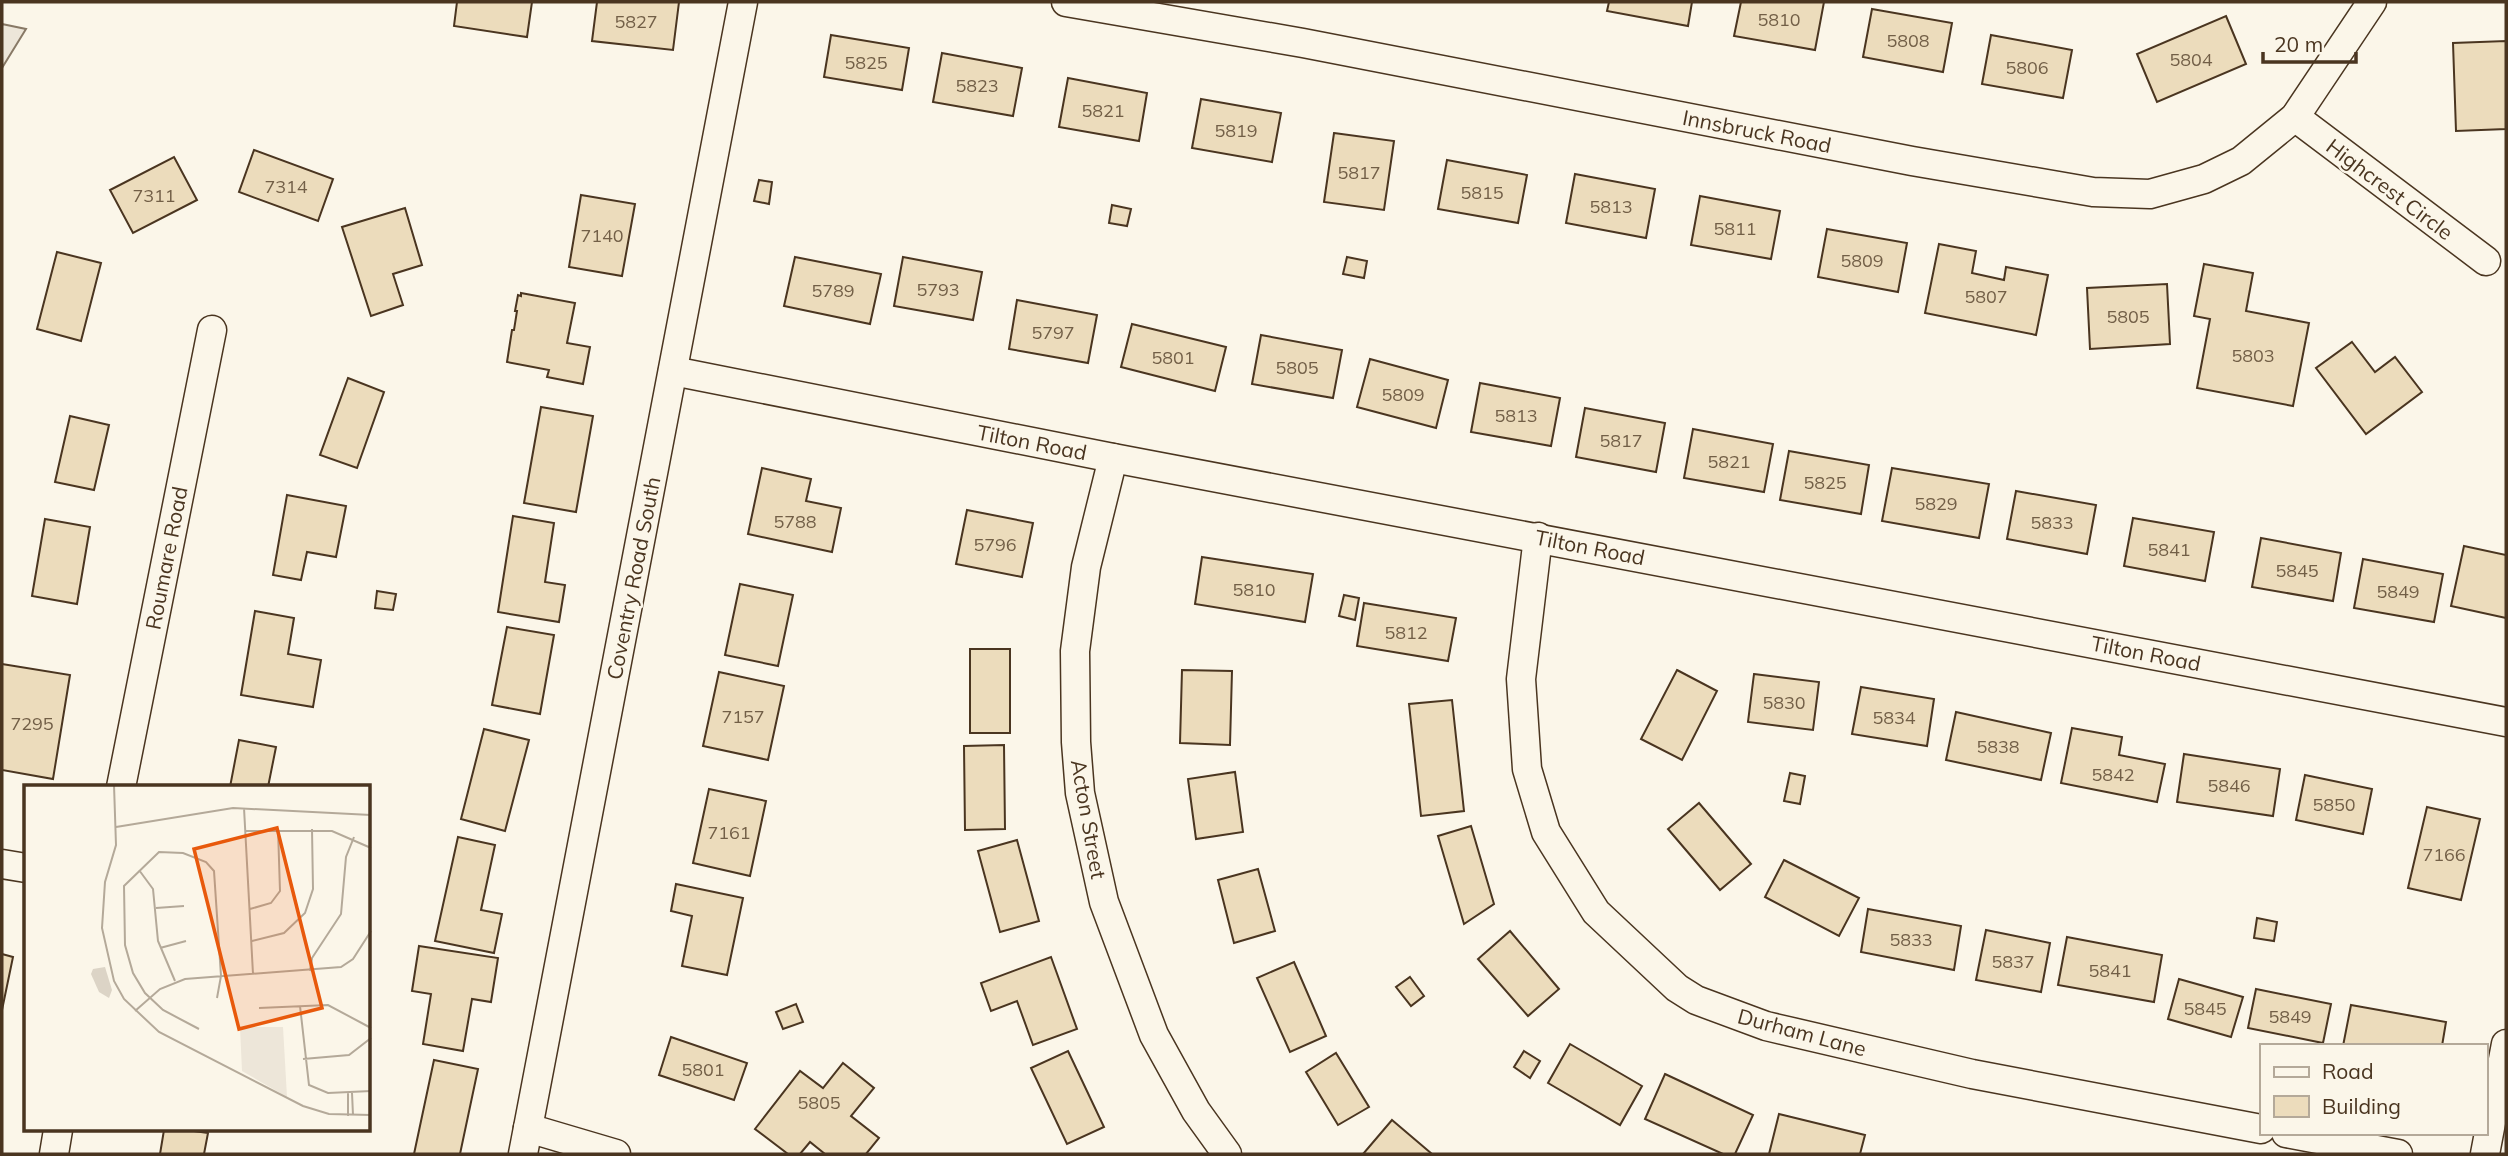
<svg xmlns="http://www.w3.org/2000/svg" width="2508" height="1156" viewBox="0 0 2508 1156" font-family="Mulish,sans-serif">
<rect width="100%" height="100%" fill="#fbf6e9"/>
<polygon fill="#ede6d9" stroke="#887966" stroke-width="2" points="2,24 26,29 2,68"/>
<g fill="#ecdcbc" stroke="#4a3520" stroke-width="2">
<polygon points="457,2 532,2 527,37 454,26"/>
<polygon points="597,2 679,2 673,50 592,41"/>
<polygon points="1609,2 1692,2 1688,26 1607,11"/>
<polygon points="1741,2 1824,2 1815,50 1734,36"/>
<polygon points="1872,9 1952,23 1943,72 1863,57"/>
<polygon points="2226,16 2246,64 2157,102 2137,54"/>
<polygon points="831,35 909,48 902,90 824,77"/>
<polygon points="1991,35 2072,50 2063,98 1982,84"/>
<polygon points="2506,41 2506,129 2456,131 2453,43"/>
<polygon points="942,53 1022,68 1013,116 933,102"/>
<polygon points="1068,78 1147,93 1139,141 1059,127"/>
<polygon points="1201,99 1281,113 1272,162 1192,148"/>
<polygon points="1334,133 1394,141 1384,210 1324,202"/>
<polygon points="254,150 333,179 318,221 239,192"/>
<polygon points="174,157 197,200 133,233 110,190"/>
<polygon points="1447,160 1527,175 1518,223 1438,209"/>
<polygon points="1575,174 1655,189 1646,238 1566,223"/>
<polygon points="759,180 772,182 769,204 754,201"/>
<polygon points="581,195 635,204 622,276 569,267"/>
<polygon points="1700,196 1780,211 1771,259 1691,245"/>
<polygon points="1112,205 1131,209 1127,226 1109,223"/>
<polygon points="405,208 422,265 393,274 403,305 371,316 342,227"/>
<polygon points="1827,229 1907,243 1898,292 1818,277"/>
<polygon points="1939,244 1976,251 1972,273 2004,280 2006,267 2048,275 2036,335 1925,313"/>
<polygon points="57,252 101,263 81,341 37,329"/>
<polygon points="795,257 881,274 870,324 784,306"/>
<polygon points="903,257 982,272 973,320 894,306"/>
<polygon points="1347,257 1367,261 1364,278 1343,274"/>
<polygon points="2204,264 2253,273 2246,311 2309,323 2293,406 2197,388 2210,319 2194,316"/>
<polygon points="2167,284 2170,344 2090,349 2087,288"/>
<polygon points="521,293 575,303 567,343 590,347 583,384 547,377 549,370 507,362 512,330 514,330 517,311 515,311 518,295 521,296"/>
<polygon points="1017,300 1097,315 1088,363 1009,349"/>
<polygon points="1132,324 1226,347 1215,391 1121,367"/>
<polygon points="1261,335 1342,350 1333,398 1252,384"/>
<polygon points="2352,342 2375,372 2395,357 2422,392 2366,434 2316,368"/>
<polygon points="1370,359 1448,380 1436,428 1357,407"/>
<polygon points="348,378 384,392 357,468 320,455"/>
<polygon points="1480,383 1560,398 1551,446 1471,432"/>
<polygon points="541,407 593,416 576,512 524,503"/>
<polygon points="1585,408 1665,423 1656,472 1576,457"/>
<polygon points="70,416 109,425 94,490 55,482"/>
<polygon points="1693,429 1773,444 1764,492 1684,478"/>
<polygon points="1789,451 1869,465 1861,514 1780,500"/>
<polygon points="762,468 811,479 806,501 841,508 832,552 748,534"/>
<polygon points="1892,468 1989,484 1979,538 1882,521"/>
<polygon points="2016,491 2096,505 2087,554 2007,539"/>
<polygon points="287,495 346,506 336,557 307,552 301,580 273,575"/>
<polygon points="967,510 1033,523 1022,577 956,564"/>
<polygon points="513,516 554,523 545,582 565,585 559,622 498,612"/>
<polygon points="2133,518 2214,532 2205,581 2124,566"/>
<polygon points="45,519 90,527 77,604 32,596"/>
<polygon points="2261,538 2341,553 2333,601 2252,587"/>
<polygon points="2464,546 2506,555 2506,618 2451,606"/>
<polygon points="1202,557 1313,574 1305,622 1195,604"/>
<polygon points="2363,559 2443,574 2434,622 2354,608"/>
<polygon points="740,584 793,595 778,666 725,655"/>
<polygon points="377,591 396,594 393,610 375,608"/>
<polygon points="1344,595 1359,598 1355,620 1339,616"/>
<polygon points="1364,603 1456,618 1448,661 1357,646"/>
<polygon points="255,611 294,618 288,654 321,660 313,707 241,695"/>
<polygon points="507,627 554,635 540,714 492,705"/>
<rect x="970" y="649" width="40" height="84"/>
<polygon points="2,664 70,675 53,779 2,770"/>
<polygon points="1182,670 1232,671 1230,745 1180,743"/>
<polygon points="1677,670 1717,691 1682,760 1641,739"/>
<polygon points="719,672 784,686 768,760 703,746"/>
<polygon points="1754,674 1819,682 1813,730 1748,722"/>
<polygon points="1861,687 1934,699 1927,746 1852,734"/>
<polygon points="1452,700 1464,811 1421,816 1409,704"/>
<polygon points="1956,712 2051,733 2041,780 1946,760"/>
<polygon points="2072,728 2122,737 2119,755 2165,764 2157,802 2061,783"/>
<polygon points="484,729 529,740 505,831 461,819"/>
<polygon points="239,740 276,747 268,787 230,787"/>
<polygon points="1004,745 1005,829 965,830 964,746"/>
<polygon points="2184,754 2280,769 2273,816 2177,802"/>
<polygon points="1235,772 1243,832 1196,839 1188,779"/>
<polygon points="1790,773 1805,776 1800,804 1784,801"/>
<polygon points="2305,775 2372,789 2363,834 2296,820"/>
<polygon points="709,789 766,801 750,876 693,863"/>
<polygon points="1699,803 1751,864 1720,890 1668,829"/>
<polygon points="2427,807 2480,819 2461,900 2408,888"/>
<polygon points="1471,826 1494,904 1464,924 1438,836"/>
<polygon points="458,837 495,845 481,910 502,914 494,953 435,941"/>
<polygon points="1017,840 1039,921 1000,932 978,851"/>
<polygon points="1784,860 1859,898 1839,936 1765,897"/>
<polygon points="1258,869 1275,931 1234,943 1218,880"/>
<polygon points="676,884 743,898 727,975 682,966 692,916 671,911"/>
<polygon points="1868,909 1961,926 1954,970 1861,952"/>
<polygon points="2257,918 2277,922 2274,941 2254,938"/>
<polygon points="1986,930 2050,943 2041,992 1976,980"/>
<polygon points="1510,931 1559,989 1528,1016 1478,959"/>
<polygon points="2067,937 2162,955 2154,1002 2058,985"/>
<polygon points="419,946 498,958 491,1002 472,999 463,1051 423,1044 431,994 412,991"/>
<polygon points="2,954 13,957 2,1010"/>
<polygon points="1051,957 1077,1029 1033,1045 1017,1001 991,1011 981,983"/>
<polygon points="1294,962 1326,1036 1290,1052 1257,978"/>
<polygon points="1410,977 1424,996 1411,1006 1396,987"/>
<polygon points="2179,979 2243,997 2231,1037 2168,1019"/>
<polygon points="2256,989 2331,1004 2323,1043 2248,1028"/>
<polygon points="796,1004 803,1022 783,1029 776,1012"/>
<polygon points="2351,1005 2446,1022 2442,1046 2343,1046"/>
<polygon points="671,1037 747,1063 734,1100 659,1075"/>
<polygon points="1570,1044 1642,1086 1620,1125 1548,1083"/>
<polygon points="1068,1051 1104,1127 1067,1144 1031,1068"/>
<polygon points="1524,1051 1540,1061 1530,1078 1514,1067"/>
<polygon points="1336,1053 1369,1107 1338,1125 1306,1072"/>
<polygon points="434,1060 478,1069 460,1154 414,1154"/>
<polygon points="843,1063 874,1088 851,1116 879,1138 866,1154 825,1154 810,1142 800,1154 788,1154 755,1129 800,1071 823,1088"/>
<polygon points="1665,1074 1753,1115 1735,1154 1723,1154 1645,1119"/>
<polygon points="1779,1114 1865,1135 1860,1154 1769,1154"/>
<polygon points="1392,1120 1432,1154 1363,1154"/>
<polygon points="164,1130 187,1130 208,1133 204,1154 160,1154"/>
</g>
<g fill="none" stroke-linecap="round" stroke-linejoin="round">
<defs>
<g id="street">
<polyline points="1066,2 1303,43 1912,161 2093,192 2150,194 2204,179 2241,161 2295,117 2372,2"/>
<polyline points="2295,117 2486,261"/>
<polyline points="673,371 1113,458 2506,722"/>
<polyline points="1113,458 1086,567 1075,651 1076,742 1080,793 1104,902 1154,1035 1196,1111 1227,1154"/>
<polyline points="1538,537 1521,679 1527,769 1546,832 1596,912 1677,988 1696,1000 1766,1026 1972,1074 2261,1129"/>
<polyline points="121,787 212,330"/>
<polyline points="2,864 26,868"/>
<polyline points="528,1128 616,1154"/>
<polyline points="2286,1133 2398,1154"/>
<polyline points="54,1154 58,1130"/>
<polyline points="523,1154 743,2"/>
<polyline points="2485,1154 2506,1044"/>
</g>
</defs>
<use href="#street" stroke="#4a3520" stroke-width="31"/>
<use href="#street" stroke="#fbf6e9" stroke-width="28"/>
</g>
<g text-anchor="middle" dominant-baseline="central" stroke-width="5" stroke-linejoin="round" paint-order="stroke">
<g font-size="18" fill="#725f47">
<text x="1779" y="19">5810</text>
<text x="636" y="21">5827</text>
<text x="1908" y="40">5808</text>
<text x="2191" y="59">5804</text>
<text x="866" y="62">5825</text>
<text x="2027" y="67">5806</text>
<text x="977" y="85">5823</text>
<text x="1103" y="110">5821</text>
<text x="1236" y="130">5819</text>
<text x="1359" y="172">5817</text>
<text x="286" y="186">7314</text>
<text x="1482" y="192">5815</text>
<text x="154" y="195">7311</text>
<text x="1611" y="206">5813</text>
<text x="1735" y="228">5811</text>
<text x="602" y="235">7140</text>
<text x="1862" y="260">5809</text>
<text x="938" y="289">5793</text>
<text x="833" y="290">5789</text>
<text x="1986" y="296">5807</text>
<text x="2128" y="316">5805</text>
<text x="1053" y="332">5797</text>
<text x="2253" y="355">5803</text>
<text x="1173" y="357">5801</text>
<text x="1297" y="367">5805</text>
<text x="1403" y="394">5809</text>
<text x="1516" y="415">5813</text>
<text x="1621" y="440">5817</text>
<text x="1729" y="461">5821</text>
<text x="1825" y="482">5825</text>
<text x="1936" y="503">5829</text>
<text x="795" y="521">5788</text>
<text x="2052" y="522">5833</text>
<text x="995" y="544">5796</text>
<text x="2169" y="549">5841</text>
<text x="2297" y="570">5845</text>
<text x="1254" y="589">5810</text>
<text x="2398" y="591">5849</text>
<text x="1406" y="632">5812</text>
<text x="1784" y="702">5830</text>
<text x="743" y="716">7157</text>
<text x="1894" y="717">5834</text>
<text x="32" y="723">7295</text>
<text x="1998" y="746">5838</text>
<text x="2113" y="774">5842</text>
<text x="2229" y="785">5846</text>
<text x="2334" y="804">5850</text>
<text x="729" y="832">7161</text>
<text x="2444" y="854">7166</text>
<text x="1911" y="939">5833</text>
<text x="2013" y="961">5837</text>
<text x="2110" y="970">5841</text>
<text x="2205" y="1008">5845</text>
<text x="2290" y="1016">5849</text>
<text x="703" y="1069">5801</text>
<text x="819" y="1102">5805</text>
</g>
<g font-size="21" fill="#4a3520" stroke="#fbf6e9">
<text transform="translate(1757 131) rotate(11)">Innsbruck Road</text>
<text transform="translate(2390 189) rotate(37)">Highcrest Circle</text>
<text transform="translate(1032 442) rotate(11)">Tilton Road</text>
<text transform="translate(1590 547) rotate(11)">Tilton Road</text>
<text transform="translate(166 558) rotate(-79)">Roumare Road</text>
<text transform="translate(633 578) rotate(-79)">Coventry Road South</text>
<text transform="translate(2146 653) rotate(11)">Tilton Road</text>
<text transform="translate(1089 819) rotate(80)">Acton Street</text>
<text transform="translate(1802 1032) rotate(15)">Durham Lane</text>
</g>
</g>
<g transform="translate(24 785)">
<rect width="346" height="346" fill="#fbf6e9"/>
<path d="M 216,242 L 259,242 L 263,312 L 218,286 Z" fill="#ede6d9"/>
<path d="M 81,182 L 88,205 L 85,213 L 75,207 L 67,189 L 69,184 Z" fill="#dcd4c6"/>
<path fill="none" stroke="#b4a999" stroke-width="2" d="M 90,0 L 92,60 L 81,97 L 78,143 L 90,196 L 100,214 L 135,247 L 279,321 L 305,329 L 347,330M 220,23 L 229,189M 92,42 L 209,23 L 347,30M 221,46 L 308,46 L 347,63M 115,85 L 129,104 L 134,156 L 151,196M 132,123 L 160,121M 226,124 L 247,118 L 256,106 L 254,44M 228,156 L 260,148 L 281,128 L 289,104 L 288,44M 136,163 L 162,156M 286,186 L 288,173 L 317,129 L 322,72 L 330,52M 276,221 L 285,300 L 304,308 L 347,306M 235,223 L 304,220 L 347,243M 111,226 L 136,204 L 161,194 L 317,182 L 329,174 L 347,146M 175,244 L 139,225 L 121,208 L 109,188 L 101,160 L 100,101 L 135,67 L 159,68 L 182,77 L 190,86 L 197,191 L 193,213M 279,274 L 325,270 L 347,253M 324,308 L 324,331M 328,308 L 329,330"/>
<path fill="#e8590c" fill-opacity="0.15" stroke="#e8590c" stroke-width="3.5" d="M 253,43 L 298,223 L 215,244 L 170,64 Z"/>
<rect width="346" height="346" fill="none" stroke="#4a3520" stroke-width="3.5"/>
</g>
<rect width="2508" height="1156" fill="none" stroke="#4a3520" stroke-width="7"/>
<rect x="2260" y="1044" width="228" height="91" fill="#fbf6e9" stroke="#b4a999" stroke-width="2"/>
<rect x="2274" y="1067" width="35" height="10" fill="#fbf6e9" stroke="#b4a999" stroke-width="2"/>
<text x="2322" y="1079" font-size="21" fill="#4a3520">Road</text>
<rect x="2274" y="1096" width="35" height="21" fill="#ecdcbc" stroke="#b4a999" stroke-width="2"/>
<text x="2322" y="1114" font-size="21" fill="#4a3520">Building</text>
<path d="M2263 52v10h93v-10" fill="none" stroke="#4a3520" stroke-width="3.5"/>
<text x="2274" y="52" font-size="21" fill="#4a3520" stroke="#fbf6e9" stroke-width="5" paint-order="stroke">20 m</text>
</svg>
